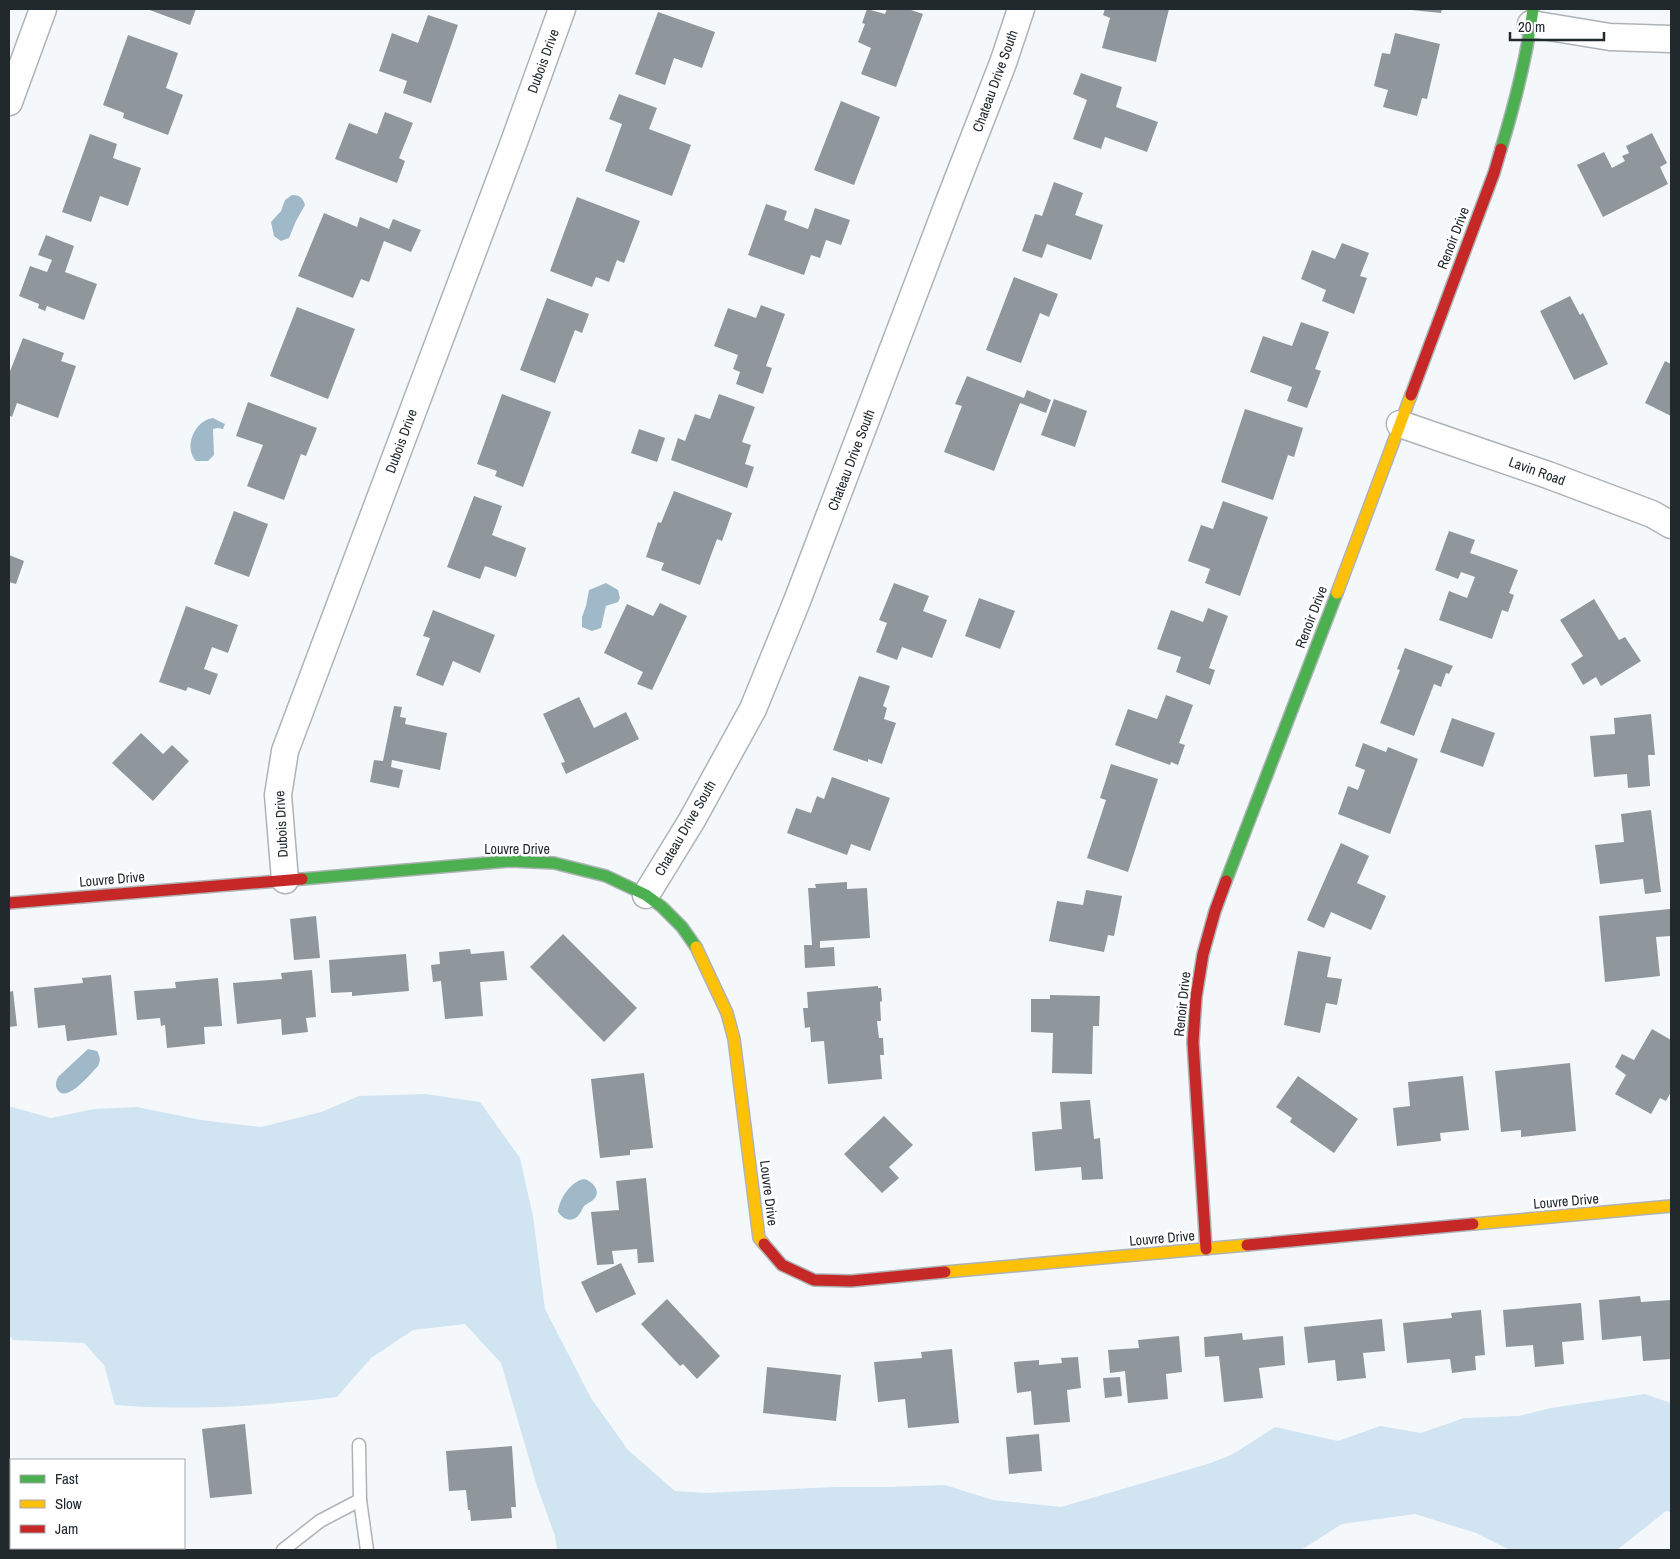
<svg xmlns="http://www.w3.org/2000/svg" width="1680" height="1559" viewBox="0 0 1680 1559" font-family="'Archivo Narrow',sans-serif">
<rect width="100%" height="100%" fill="#f5f8fb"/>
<path fill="#d0e4f1" d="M 426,1094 L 480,1102 L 520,1158 L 533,1216 L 545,1309 L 591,1398 L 628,1450 L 675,1491 L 706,1493 L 834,1487 L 888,1487 L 945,1485 L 993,1500 L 1061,1507 L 1211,1463 L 1233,1454 L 1275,1427 L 1338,1441 L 1380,1426 L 1421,1433 L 1464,1418 L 1519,1416 L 1551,1408 L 1645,1394 L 1671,1403 L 1671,1512 L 1666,1511 L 1617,1550 L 1510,1550 L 1476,1533 L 1415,1514 L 1342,1524 L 1301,1550 L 557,1550 L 555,1536 L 537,1486 L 501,1363 L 465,1324 L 413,1330 L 371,1358 L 337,1397 C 263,1406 190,1411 115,1405 L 104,1365 L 84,1343 L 13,1340 L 9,1335 L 9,1108 L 12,1107 L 51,1118 L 94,1109 L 137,1107 L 201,1120 L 261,1127 L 321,1112 L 359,1096 Z"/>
<g fill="#9fb9c9">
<path d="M 292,195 C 300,195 303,198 305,205 L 296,221 L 289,238 L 281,241 L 274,236 L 271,222 L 281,211 L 285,200 Z"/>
<path d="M 213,418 L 225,424 L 223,429 L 218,428 L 213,429 L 214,455 L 208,461 L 196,461 C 183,447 195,420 213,418 Z"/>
<polygon points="606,583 618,590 620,598 618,602 606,606 601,628 592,631 582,627 582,617 586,606 589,590"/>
<path d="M 88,1049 L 97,1051 C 100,1057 101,1060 98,1066 C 91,1073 66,1105 57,1089 C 55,1085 56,1081 58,1077 Z"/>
<path d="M 584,1179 C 592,1181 602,1191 594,1199 C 591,1202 588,1203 584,1206 C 582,1209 581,1213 578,1216 C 571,1223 563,1219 558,1212 C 559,1199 571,1181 584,1179 Z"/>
</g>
<g fill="#8f979c">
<polygon points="147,9 196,9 190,25"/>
<polygon points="867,9 885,14 887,9 908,9 923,14 896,87 861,74 871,48 858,42 865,24 862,23"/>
<polygon points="1105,9 1169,9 1156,62 1102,48 1110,18 1103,15"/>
<polygon points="1411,9 1442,9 1441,13 1411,10"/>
<polygon points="658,12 715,32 702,68 674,58 665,85 635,74"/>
<polygon points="428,15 458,25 431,103 403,93 407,81 379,71 392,33 418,43"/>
<polygon points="1395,33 1440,44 1427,99 1422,98 1417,116 1383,107 1388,90 1374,86 1382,53 1390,54"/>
<polygon points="128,35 178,53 166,88 183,95 168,135 123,118 124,113 103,105"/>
<polygon points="1081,73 1122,87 1116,107 1158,122 1147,152 1105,137 1101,149 1073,139 1087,100 1073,94"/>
<polygon points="619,94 657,108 649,129 691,145 672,196 605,171 622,124 609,119"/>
<polygon points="841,101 880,117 854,185 814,170"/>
<polygon points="385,112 413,123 399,158 405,161 397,183 335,159 349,123 377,134"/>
<polygon points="1652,133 1667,163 1660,167 1668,184 1603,217 1577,165 1604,152 1612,168 1625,161 1622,156 1629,153 1626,146"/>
<polygon points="90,134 117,144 113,158 141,168 128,206 100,196 91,222 62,212"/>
<polygon points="1054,182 1083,193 1075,215 1103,225 1091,260 1047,244 1042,258 1022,251 1035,214 1042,216"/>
<polygon points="577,197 640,221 624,263 617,260 609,282 596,277 592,287 550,271"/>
<polygon points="766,204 787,211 784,220 808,229 815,208 850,220 841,245 826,240 820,258 811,255 804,275 748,255"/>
<polygon points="324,213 357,227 360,217 389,229 393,219 421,230 411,252 384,241 369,282 361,279 353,298 298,276"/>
<polygon points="46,235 74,246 65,272 97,284 84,320 47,306 45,311 38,308 39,304 19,296 30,266 47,272 52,260 38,255"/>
<polygon points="1342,243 1369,253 1360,276 1367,278 1354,314 1322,301 1326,290 1301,279 1312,250 1335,259"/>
<polygon points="1014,277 1058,294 1049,317 1040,313 1021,363 986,350"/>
<polygon points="1570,296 1580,315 1583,313 1608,364 1574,380 1540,311"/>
<polygon points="547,298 589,314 582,333 575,330 555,383 520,370"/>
<polygon points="761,305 785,314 766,366 772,368 763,394 736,384 740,372 733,369 738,355 714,346 728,308 756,318"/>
<polygon points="297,307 355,329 328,399 270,376"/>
<polygon points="1301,322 1329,332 1315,369 1321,371 1307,408 1287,401 1292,387 1250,372 1263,336 1292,346"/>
<polygon points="23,338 64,353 61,361 76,366 58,418 17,403 12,417 9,415 9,374"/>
<polygon points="1665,361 1671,364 1671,416 1645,403"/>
<polygon points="967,376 1024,398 1027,390 1051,400 1046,413 1020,403 994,471 944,452 962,406 955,404"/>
<polygon points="502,394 551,412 523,487 495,476 497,471 477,464"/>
<polygon points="719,394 755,407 742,442 751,445 745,464 754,467 747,488 671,460 678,438 685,441 695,414 710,419"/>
<polygon points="1054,399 1087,411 1075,447 1041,435"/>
<polygon points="248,402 317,428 306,456 301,454 284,500 247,486 263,445 236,436"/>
<polygon points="1245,409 1303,428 1294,457 1288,455 1273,500 1221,482"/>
<polygon points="639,429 665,438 657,462 631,453"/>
<polygon points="674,491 732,513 722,541 717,539 700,585 661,570 664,563 646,557 658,522 661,523"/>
<polygon points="474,496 502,506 492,535 526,548 516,577 485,566 480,579 447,567"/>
<polygon points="1223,501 1268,517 1240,596 1205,583 1210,569 1188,561 1201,525 1213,529"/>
<polygon points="234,511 268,524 249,577 214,564"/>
<polygon points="1449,531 1475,540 1470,553 1518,570 1509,593 1514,595 1508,612 1502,610 1492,639 1439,620 1449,591 1467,598 1475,577 1461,572 1458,579 1435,570"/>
<polygon points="9,555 24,561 16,584 9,582"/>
<polygon points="894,583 929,596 923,611 947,620 932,658 902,647 897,660 876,652 887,623 879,620"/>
<polygon points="979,598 1015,611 1000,649 965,636"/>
<polygon points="1594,599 1619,640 1625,637 1641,661 1601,686 1596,677 1583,685 1571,664 1583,656 1560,620"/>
<polygon points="660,603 687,616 652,690 637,684 643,672 604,653 627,604 653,616"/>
<polygon points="186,606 238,625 228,653 212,647 204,669 218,674 210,695 188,687 186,691 159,682"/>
<polygon points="1208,608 1228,616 1209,668 1215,670 1210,685 1176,672 1181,657 1157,649 1171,610 1203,622"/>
<polygon points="433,610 495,635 480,673 453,661 443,686 416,675 430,638 423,636"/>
<polygon points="1405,648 1453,666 1449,674 1446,673 1441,687 1434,684 1414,736 1380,723 1400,670 1397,669"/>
<polygon points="859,676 890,686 883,706 887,708 884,719 896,723 882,764 868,759 868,762 833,750"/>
<polygon points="1166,695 1193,705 1179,743 1185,745 1178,765 1171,762 1170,765 1115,745 1128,709 1157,719"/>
<polygon points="579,697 594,728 626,712 639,739 566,774 561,763 565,762 543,714"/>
<polygon points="394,706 402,707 400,717 406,718 405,724 447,733 440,770 392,760 391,767 403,770 399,788 370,782 374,760 383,761"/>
<polygon points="1651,714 1655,755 1648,755 1650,786 1628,788 1627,774 1594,777 1590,736 1615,734 1614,718"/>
<polygon points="1452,718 1495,733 1483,767 1440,752"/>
<polygon points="141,733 163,754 172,745 189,761 153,801 112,763"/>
<polygon points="1363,743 1386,752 1388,747 1418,759 1390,834 1338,814 1348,786 1358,790 1365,770 1355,766"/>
<polygon points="1111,764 1158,779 1128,872 1087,858 1106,800 1100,798"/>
<polygon points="832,777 890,798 870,851 851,844 847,855 787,833 796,808 811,813 817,796 824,799"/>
<polygon points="1651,810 1661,892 1645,894 1643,879 1600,884 1595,845 1624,842 1621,814"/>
<polygon points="1341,843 1369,856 1357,883 1386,896 1371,930 1331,912 1324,928 1307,920"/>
<polygon points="847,882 847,889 867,888 870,938 820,941 820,948 834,947 835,966 805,968 804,945 812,945 808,888 816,888 815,884"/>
<polygon points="1086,890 1122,896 1114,936 1108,935 1104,952 1049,941 1057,901 1083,905"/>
<polygon points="1670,909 1671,936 1656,937 1660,976 1605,982 1599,916"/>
<polygon points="316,916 320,958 294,960 290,919"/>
<polygon points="563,934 637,1008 604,1042 530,967"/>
<polygon points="470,949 471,954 504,951 507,980 480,982 483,1016 445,1019 441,981 433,982 431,965 440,964 439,952"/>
<polygon points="1298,951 1331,957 1327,977 1342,979 1337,1005 1326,1003 1320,1033 1284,1025"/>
<polygon points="406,954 409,991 352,996 352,992 331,993 329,960"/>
<polygon points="312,970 316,1017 306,1018 308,1032 282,1035 281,1019 237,1024 233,983 282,979 281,973"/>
<polygon points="111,975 117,1035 67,1041 65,1025 38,1028 34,988 83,983 82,978"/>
<polygon points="218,978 222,1026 204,1027 205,1044 167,1048 165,1025 161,1026 160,1018 137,1020 134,991 176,988 175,982"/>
<polygon points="878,986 878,988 881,988 882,1001 880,1002 881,1021 877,1021 879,1038 883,1038 884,1055 880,1055 882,1079 828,1084 824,1041 811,1042 810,1027 805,1028 803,1008 808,1008 807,992"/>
<polygon points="13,991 17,1026 9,1027 9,992"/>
<polygon points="1050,995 1100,996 1099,1026 1093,1026 1092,1074 1052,1073 1053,1033 1031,1032 1031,999 1050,999"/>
<polygon points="1652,1029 1671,1040 1671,1092 1666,1101 1660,1098 1651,1114 1615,1094 1626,1075 1615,1067 1622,1054 1634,1060"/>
<polygon points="1570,1063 1576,1131 1521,1137 1521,1130 1501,1132 1495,1071"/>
<polygon points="644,1073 653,1148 630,1150 630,1155 600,1158 591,1079"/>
<polygon points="1298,1076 1358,1119 1334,1153 1290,1122 1292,1118 1276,1107"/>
<polygon points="1463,1076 1469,1130 1440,1133 1441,1141 1397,1146 1393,1108 1410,1106 1408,1082"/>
<polygon points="1090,1100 1094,1139 1100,1138 1103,1179 1082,1180 1081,1167 1035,1171 1032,1132 1062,1129 1060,1102"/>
<polygon points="884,1116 913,1145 889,1167 899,1178 882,1193 844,1154"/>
<polygon points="646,1178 654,1262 638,1263 637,1249 612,1251 614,1264 597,1265 591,1212 619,1210 616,1181"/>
<polygon points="621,1263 636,1294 596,1313 581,1282"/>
<polygon points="1640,1296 1641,1302 1671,1300 1671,1359 1643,1361 1641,1336 1602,1340 1599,1300"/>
<polygon points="667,1299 720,1356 697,1379 683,1364 680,1366 641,1324"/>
<polygon points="1581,1303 1584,1340 1562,1342 1564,1364 1535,1367 1533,1345 1506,1347 1503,1310"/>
<polygon points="1481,1310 1485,1355 1475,1356 1476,1370 1452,1373 1450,1359 1407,1363 1403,1323 1452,1318 1451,1313"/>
<polygon points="1382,1319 1385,1351 1363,1353 1366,1378 1337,1381 1335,1360 1308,1363 1304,1327"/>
<polygon points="1242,1333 1243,1340 1283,1336 1285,1365 1259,1368 1263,1398 1224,1402 1219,1356 1205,1357 1204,1337"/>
<polygon points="1179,1336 1182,1372 1166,1374 1168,1399 1128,1403 1125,1371 1110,1373 1108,1350 1139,1348 1138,1340"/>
<polygon points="952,1349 959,1423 908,1428 905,1399 878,1402 874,1362 922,1358 921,1352"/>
<polygon points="1078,1357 1081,1388 1067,1390 1070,1422 1034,1425 1031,1391 1017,1393 1014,1362 1039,1360 1039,1365 1062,1363 1061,1358"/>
<polygon points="767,1367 841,1375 836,1421 763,1413"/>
<polygon points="1120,1377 1122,1396 1105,1398 1103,1378"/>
<polygon points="245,1424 252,1494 210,1498 202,1429"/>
<polygon points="1039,1434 1042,1471 1009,1474 1006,1437"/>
<polygon points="512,1446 516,1507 511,1507 512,1518 471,1521 470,1510 468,1510 466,1490 449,1491 446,1451"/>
</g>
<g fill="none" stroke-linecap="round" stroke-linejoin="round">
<defs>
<g id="lane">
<polyline points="360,1500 367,1550"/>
<polyline points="283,1550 320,1521 360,1500 359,1445"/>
</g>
<g id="street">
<polyline points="1531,24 1610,37 1671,39"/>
<polyline points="9,102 43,9"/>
<polyline points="1400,424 1548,475 1652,514 1671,525"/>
<polyline points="285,880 278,795 285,751 514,142 562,9"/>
<polyline points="646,895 692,820 753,709 797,601 950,199 1003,63 1021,9"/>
</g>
<g id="fast">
<path d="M 1501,149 C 1515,103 1527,57 1533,9"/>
<polyline points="302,879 511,861 554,863 606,876 646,895 662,907 682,927 696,947"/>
<polyline points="1226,881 1337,593"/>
</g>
<g id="slow">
<polyline points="1337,593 1411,395"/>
<polyline points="696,947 727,1013 734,1039 759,1238 764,1244"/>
<polyline points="1473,1224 1671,1206"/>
<polyline points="945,1272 1247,1245"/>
</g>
<g id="jam">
<polyline points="1411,395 1494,173 1501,149"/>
<polyline points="9,903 302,879"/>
<polyline points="764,1244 782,1265 814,1280 851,1281 945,1272"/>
<polyline points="1247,1245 1473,1224"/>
<polyline points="1206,1249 1193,1042 1196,997 1203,954 1215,911 1226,881"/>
</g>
</defs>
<use href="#lane" stroke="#aeb3b6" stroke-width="15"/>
<use href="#street" stroke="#aeb3b6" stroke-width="29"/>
<use href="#fast" stroke="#aeb3b6" stroke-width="14"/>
<use href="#slow" stroke="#aeb3b6" stroke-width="14"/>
<use href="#jam" stroke="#aeb3b6" stroke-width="14"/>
<use href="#lane" stroke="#fefefe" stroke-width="12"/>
<use href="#street" stroke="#fefefe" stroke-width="26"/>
<use href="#fast" stroke="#4caf50" stroke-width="11"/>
<use href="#slow" stroke="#ffc107" stroke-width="11"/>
<use href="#jam" stroke="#c62828" stroke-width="11"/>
</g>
<g text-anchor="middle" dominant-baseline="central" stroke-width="5" stroke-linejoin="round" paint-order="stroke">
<g font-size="14" fill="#22292d" stroke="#fff">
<text transform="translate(543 61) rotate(-70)">Dubois Drive</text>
<text transform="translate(995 81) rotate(-70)">Chateau Drive South</text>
<text transform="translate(1453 238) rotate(-69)">Renoir Drive</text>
<text transform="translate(401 441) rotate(-70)">Dubois Drive</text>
<text transform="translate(851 460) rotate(-69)">Chateau Drive South</text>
<text transform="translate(1537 471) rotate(20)">Lavin Road</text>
<text transform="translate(1311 617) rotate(-69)">Renoir Drive</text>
<text transform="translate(281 824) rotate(-93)">Dubois Drive</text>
<text transform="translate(685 828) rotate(-60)">Chateau Drive South</text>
<text x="517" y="849">Louvre Drive</text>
<text transform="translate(112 879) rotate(-5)">Louvre Drive</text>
<text transform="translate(1182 1004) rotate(-84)">Renoir Drive</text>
<text transform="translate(769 1193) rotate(83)">Louvre Drive</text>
<text transform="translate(1566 1201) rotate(-5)">Louvre Drive</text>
<text transform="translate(1162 1238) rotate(-5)">Louvre Drive</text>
</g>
</g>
<rect width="1680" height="1559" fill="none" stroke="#22292d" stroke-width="20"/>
<rect x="10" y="1459" width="175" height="90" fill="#ffffff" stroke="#a7a9ab"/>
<rect x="20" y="1475" width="25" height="8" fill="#4caf50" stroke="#a7a9ab"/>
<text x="55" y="1484" font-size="15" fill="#22292d">Fast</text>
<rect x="20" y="1500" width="25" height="8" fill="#ffc107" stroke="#a7a9ab"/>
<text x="55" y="1509" font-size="15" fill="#22292d">Slow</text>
<rect x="20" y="1525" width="25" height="8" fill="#c62828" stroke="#a7a9ab"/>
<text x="55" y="1534" font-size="15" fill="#22292d">Jam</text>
<path d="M1510 32v8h94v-8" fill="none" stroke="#22292d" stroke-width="2.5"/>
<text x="1518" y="32" font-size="15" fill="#22292d" stroke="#ffffff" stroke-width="4" paint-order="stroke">20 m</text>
</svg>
